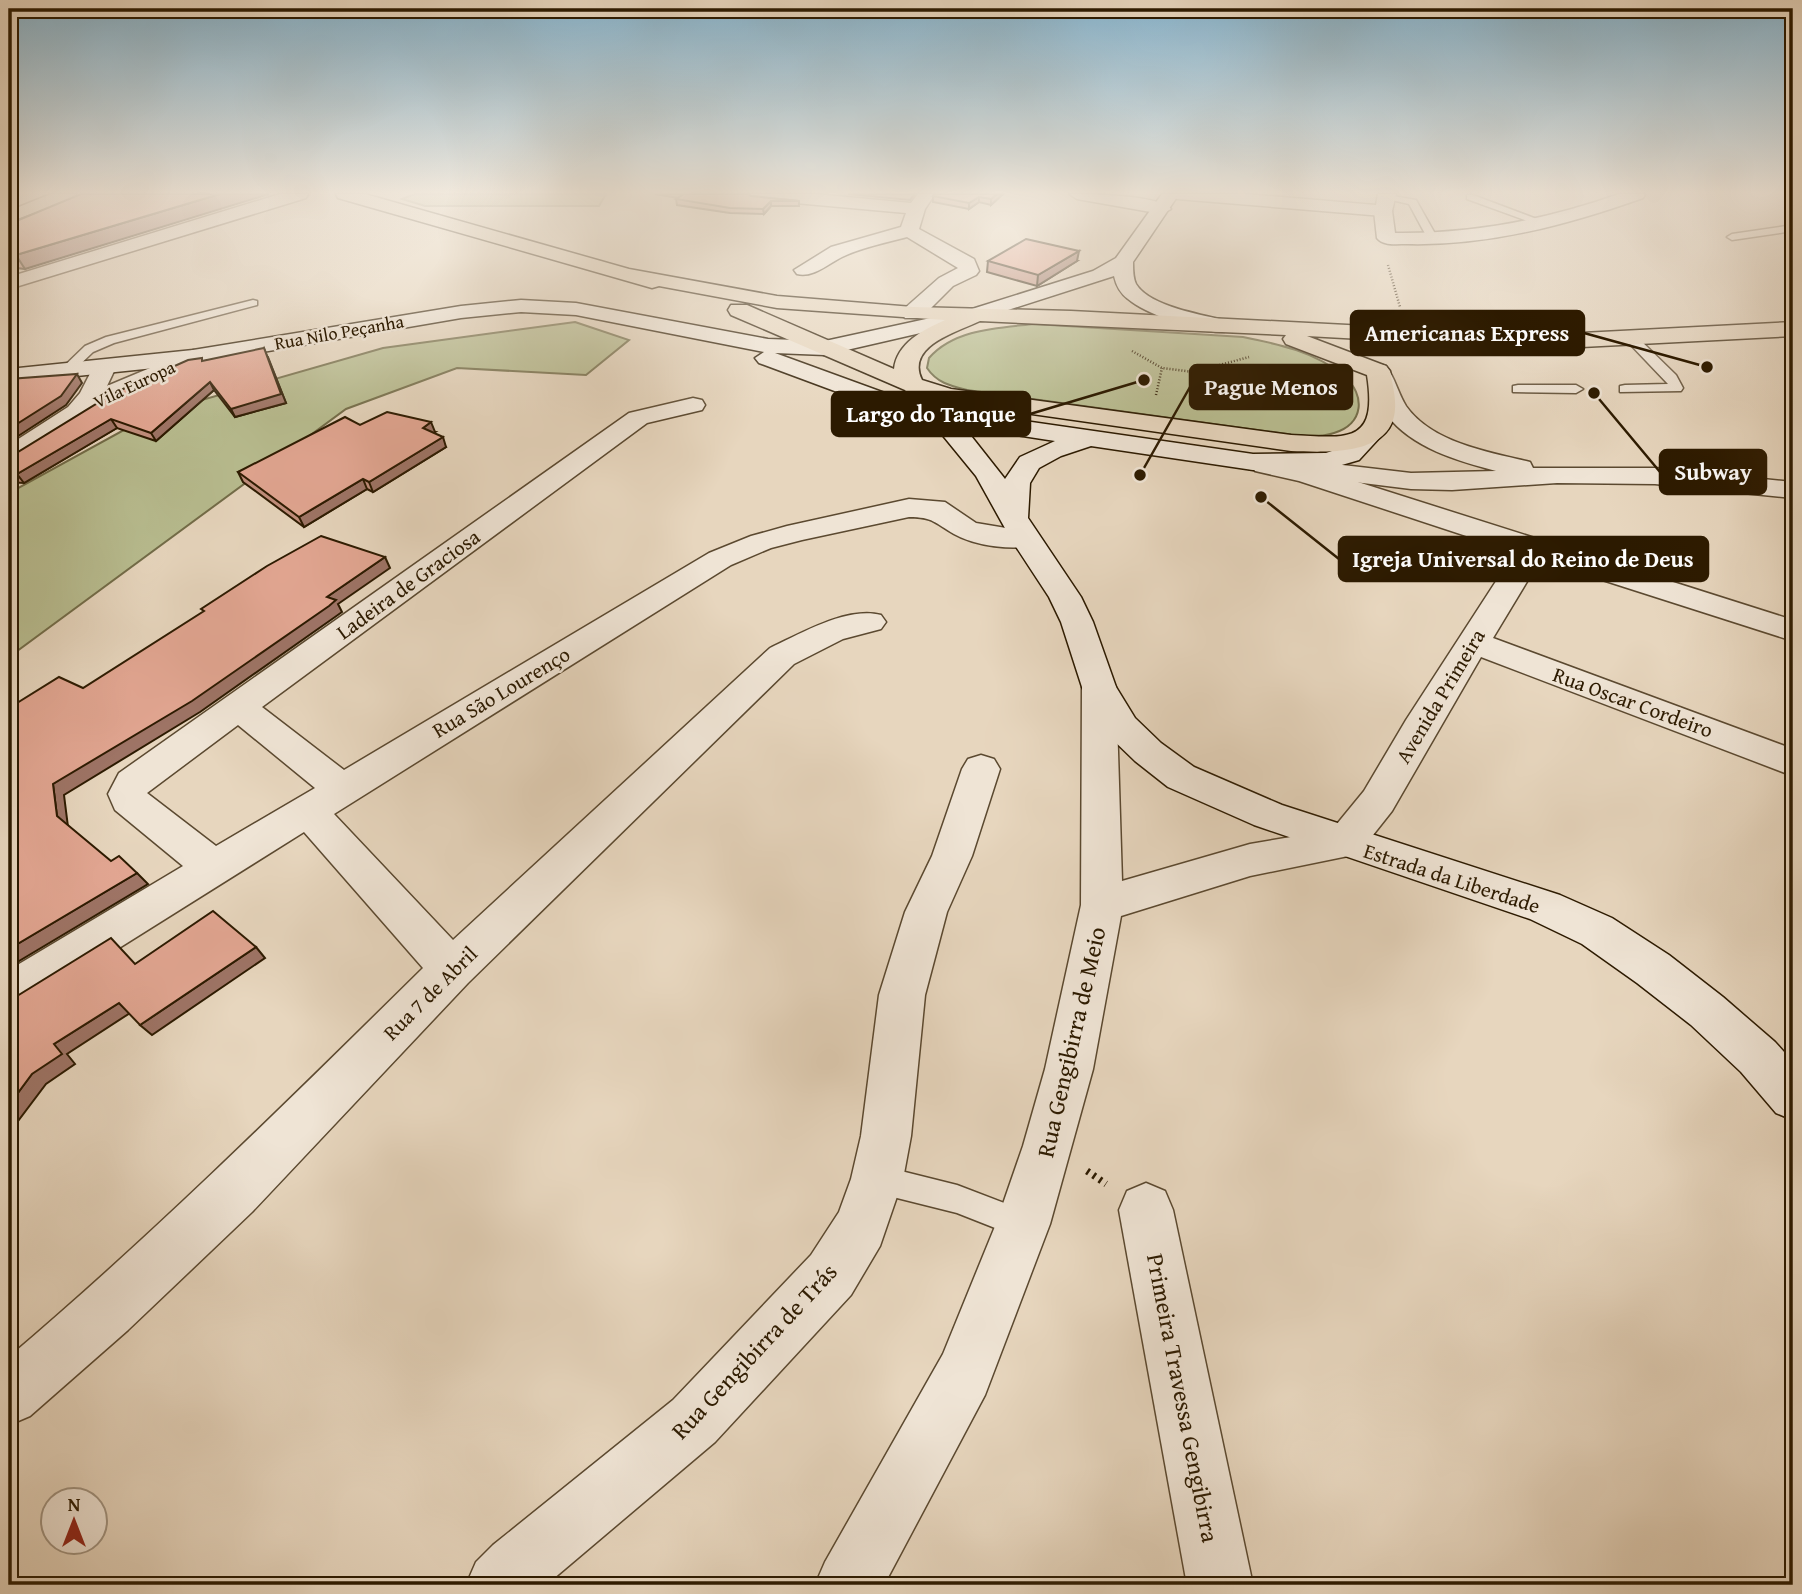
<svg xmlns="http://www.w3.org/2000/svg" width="1802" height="1594" font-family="'Gentium Book Plus',serif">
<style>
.green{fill:#b8bd90;stroke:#726c48;stroke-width:2}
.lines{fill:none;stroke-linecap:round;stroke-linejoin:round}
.service-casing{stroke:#5b4930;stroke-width:3}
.minor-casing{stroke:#5b4930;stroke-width:3}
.tertiary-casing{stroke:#5b4930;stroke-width:3}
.secondary-casing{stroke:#2c1a00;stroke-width:3}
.primary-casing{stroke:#2c1a00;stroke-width:3}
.path-far1{stroke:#2c1a00;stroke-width:2.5;stroke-dasharray:1 2;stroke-linecap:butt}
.path{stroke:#2c1a00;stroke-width:7;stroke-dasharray:2.5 5;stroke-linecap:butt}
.service{fill:#efe4d5;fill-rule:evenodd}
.minor{fill:#efe4d5;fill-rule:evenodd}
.tertiary{fill:#efe4d5;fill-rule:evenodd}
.secondary{fill:#efe4d5;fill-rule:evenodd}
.primary{fill:#e7d6be;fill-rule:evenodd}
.wall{fill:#c28f7e;stroke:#2c1a00;stroke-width:2}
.shaded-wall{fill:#9e7466;stroke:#2c1a00;stroke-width:2}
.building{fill:#e2a692;stroke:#2c1a00;stroke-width:2}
.labels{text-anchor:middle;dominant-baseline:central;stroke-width:5;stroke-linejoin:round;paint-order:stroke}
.far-street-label{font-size:18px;fill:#2c1a00;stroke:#efe4d5}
.street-label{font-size:21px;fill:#2c1a00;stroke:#efe4d5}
.near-street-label{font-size:24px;fill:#2c1a00;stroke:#efe4d5}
.leader{fill:none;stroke:#2c1a00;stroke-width:2.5}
.callout-dot{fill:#2c1a00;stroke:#efe4d5;stroke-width:2.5}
.callout{fill:#2c1a00;stroke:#2c1a00;stroke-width:2.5}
.callout-label{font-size:23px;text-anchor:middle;font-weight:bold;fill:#fff}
</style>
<rect width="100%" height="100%" fill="#e7d6be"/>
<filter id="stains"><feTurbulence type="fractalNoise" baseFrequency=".00286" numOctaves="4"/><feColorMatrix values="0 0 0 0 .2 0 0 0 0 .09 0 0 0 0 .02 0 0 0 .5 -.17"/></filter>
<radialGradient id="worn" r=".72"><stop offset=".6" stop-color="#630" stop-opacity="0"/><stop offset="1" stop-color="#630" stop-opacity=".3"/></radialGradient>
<!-- green -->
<g class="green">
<polygon points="415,194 606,194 599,206 425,206 402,199"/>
<polygon points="575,322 629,340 586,375 457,368 346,409 9,657 9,493 153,414 383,348"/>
<path d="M1034 324 1243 337C1278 344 1316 352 1344 376 1366 395 1364 424 1334 433 1317 439 1297 435 1280 433L967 390C951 386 937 383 927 368L929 358C954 329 998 328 1034 324Z"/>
</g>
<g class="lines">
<defs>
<g id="service">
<polygon points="1382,194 1416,200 1438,239 1437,241 1429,241 1409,204 1383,198"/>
<polygon points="1467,195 1473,195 1550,224 1541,226 1467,199"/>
<polygon points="1793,225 1793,231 1732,240 1727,237 1732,234"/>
<polygon points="253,300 257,301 257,305 114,343 93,352 70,374 65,375 59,371 85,346 106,337"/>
<polygon points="1632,335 1636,336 1676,375 1683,388 1681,391 1620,392 1620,386 1625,385 1668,384 1628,342 1628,336"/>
<polygon points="1518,385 1576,385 1583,389 1576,393 1513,392 1513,386"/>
<polygon points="877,1165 957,1185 1033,1214 1038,1224 1033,1234 1023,1239 957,1213 877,1193 867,1189 863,1179 867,1169"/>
</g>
<g id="minor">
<polygon points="280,194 308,194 306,198 9,289 9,277"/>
<path d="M744 194H815L911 203 918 194H935L925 209 919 229 974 259 979 271 976 275 953 286 921 318H905L902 313 905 308 939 278 958 268 907 237C886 243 862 247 842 257 828 264 813 278 797 274L794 270 831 247 901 227 906 213 752 199Z"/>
<path d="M1069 194C1089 194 1159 195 1171 209L1162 214 1077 199Z"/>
<path d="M1619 194H1645L1643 198C1567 225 1488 246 1407 244 1396 244 1383 246 1377 238L1374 211 1383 206 1392 211 1395 233C1472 234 1546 220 1619 194Z"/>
<polygon points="193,350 201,352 205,357 201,362 118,399 18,462 9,464 9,445 68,407 80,393 96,362 112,362 116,367 107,386"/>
<path d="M693 398 702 400 705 405 702 410 647 423 262 707 344 770 709 553 751 536 787 526 909 499 945 502 976 523 1036 533 1041 539 1036 545C1013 551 975 546 954 534 935 523 933 517 909 517L802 540 771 548 731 565 334 814 453 940 770 648C800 634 847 606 881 615L886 622 881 629 843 639 794 664 468 983 252 1212 128 1330 30 1416 9 1425V1357C154 1234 288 1101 423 968L304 832 25 1007 9 1013V970L183 866 115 810 108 794 119 773 629 413ZM238 725 315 788 216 846 147 793Z"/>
<polygon points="1264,457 1317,469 1793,620 1793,641 1540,560 1493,638 1793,749 1793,776 1481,657 1392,811 1358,854 1250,876 1121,916 1093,1069 1050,1224 985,1395 884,1585 815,1585 825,1562 943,1354 996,1224 1023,1146 1045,1069 1081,905 1082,687 1087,679 1099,675 1111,679 1116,687 1122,881 1250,844 1332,830 1364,791 1406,720 1515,552 1299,481 1255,471 1251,465 1255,459"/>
<polygon points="981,755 994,759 1000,769 972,856 947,912 925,995 911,1136 903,1179 880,1246 851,1295 715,1442 546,1585 466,1585 476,1562 493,1545 673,1400 811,1255 839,1212 851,1179 861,1136 879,995 905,912 932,856 962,769 968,759"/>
<polygon points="1146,1183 1165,1191 1173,1210 1253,1585 1187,1585 1119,1210 1127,1191"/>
</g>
<g id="tertiary">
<polygon points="1169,194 1246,194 1376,205 1378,194 1396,194 1392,211 1383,216 1177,199"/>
<path d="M1378 364 1386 366C1395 378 1398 393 1406 406 1432 443 1489 452 1530 462L1533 468H1655L1793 482V498L1655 484 1557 483 1452 490 1411 489 1249 469 1245 463 1249 457 1258 455 1411 473 1496 471C1458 461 1412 448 1387 415 1377 402 1373 386 1366 371L1370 366Z"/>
</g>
<path id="secondary" d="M1162 194H1179L1133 262C1133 269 1133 278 1136 284 1150 307 1204 315 1228 321L1231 326 1228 331C1206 336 1145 314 1128 299 1120 293 1116 285 1114 276L977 320 825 355 775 353 893 396 941 409 1253 454 1326 453 1341 448 1360 430 1369 427 1378 430 1382 435 1359 460 1328 469 1253 470 1091 446 1061 456 1039 468 1030 483 1028 518 1081 597 1093 622 1116 687 1135 718 1161 743 1194 767 1282 805 1560 895 1612 918 1669 955 1723 997 1775 1042 1793 1062V1120L1776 1113 1741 1072 1691 1025 1637 983 1582 944 1530 919 1254 825 1168 787 1135 761 1109 736 1082 687 1061 622 1049 597 1011 539 976 476 931 421 875 406 759 363 755 358 764 352 576 315 521 312 461 318 193 364 9 383V369L193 350 461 306 521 300 576 303 768 339 825 341 972 309 1093 271 1116 258ZM964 427 1055 441 1020 457 1005 479Z"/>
<g id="primary">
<polygon points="51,194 76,194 74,198 9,222 9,211"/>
<path d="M336 194H365L629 269 777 296 913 307 1071 311 1543 335 1793 322V336L1543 349 1307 336 1386 366 1390 371C1392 383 1396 396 1395 409 1392 457 1325 452 1291 451L940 401 937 406C921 410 914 402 905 390L731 315 728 310 731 305H747L894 369C897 343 923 330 945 320L777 308 659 286 652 288 338 198ZM980 321 1286 335 1283 339 1286 344 1367 375C1378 444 1348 438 1291 435L951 389 922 380C905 346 957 332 980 321Z"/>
</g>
</defs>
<!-- service casing -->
<use href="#service" class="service-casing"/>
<!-- minor casing -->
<use href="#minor" class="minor-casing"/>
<!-- tertiary casing -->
<use href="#tertiary" class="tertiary-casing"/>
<!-- secondary casing -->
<use href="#secondary" class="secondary-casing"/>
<!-- primary casing -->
<use href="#primary" class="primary-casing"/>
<!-- path-far1 -->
<g class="path-far1">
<polyline points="1388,265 1400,307"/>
<polyline points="1132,351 1162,368 1194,372 1249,357"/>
<polyline points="1194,372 1194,401"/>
<polyline points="1294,381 1304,374"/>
<polyline points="1156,395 1162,368"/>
</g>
<!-- path -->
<polyline class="path" points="1087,1171 1106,1184"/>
<!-- service -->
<use href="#service" class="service"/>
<!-- minor -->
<use href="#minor" class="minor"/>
<!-- tertiary -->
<use href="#tertiary" class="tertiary"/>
<!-- secondary -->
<use href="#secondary" class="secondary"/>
<!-- primary -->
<use href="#primary" class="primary"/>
</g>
<!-- wall -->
<g class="wall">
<polygon points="655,194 748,194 751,196 799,201 799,206 771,206 764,214 730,213 677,205 676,199 678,198"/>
<polygon points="848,194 915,194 910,200"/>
<polygon points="1003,194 991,205 979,202 969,209 933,202 933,196"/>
<polygon points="9,224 25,269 9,267"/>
<polygon points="988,261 1077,261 1037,286 987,272"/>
<polygon points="268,357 286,403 235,417 214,390 156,441 117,428 24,483 9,482 9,456 13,455 203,361"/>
<polygon points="360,425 435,432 433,433 446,447 373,492 367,489 304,527 243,482 238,472"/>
</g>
<!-- shaded-wall -->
<g class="shaded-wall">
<polygon points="220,194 269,194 25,269 16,255"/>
<polygon points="997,194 1003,194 991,205 991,199"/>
<polygon points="979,197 979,202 969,209 969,203"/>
<polygon points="771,201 771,206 764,214 763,209"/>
<polygon points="1079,251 1077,261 1037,286 1038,275"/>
<polygon points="264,348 286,403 235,417 231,409"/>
<polygon points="77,374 82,383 66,405 9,442 9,429"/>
<polygon points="210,382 214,390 156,441 151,433"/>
<polygon points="111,419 117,428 24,483 17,474"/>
<polygon points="431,422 435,432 427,438 423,428"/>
<polygon points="443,437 446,447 373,492 369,482"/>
<polygon points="363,479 367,489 304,527 299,517"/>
<polygon points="385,557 390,568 338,604 342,612 335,617 200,712 64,795 68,827 57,816 53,784"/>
<polygon points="137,873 148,884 9,967 9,949"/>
<polygon points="256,947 265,958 152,1035 140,1025"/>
<polygon points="119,1003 130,1013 67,1054 75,1064 46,1084 9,1133 9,1105 54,1044"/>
</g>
<!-- building -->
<g class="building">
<polygon points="81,194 220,194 16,255 9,254 9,224"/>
<polygon points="684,194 748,194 751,196 799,201 771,201 763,209 730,208 676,199"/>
<polygon points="934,194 997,194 991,199 979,197 969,203 933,196"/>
<polygon points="1026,239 1079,251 1038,275 988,261"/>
<polygon points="264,348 281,394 231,409 210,382 151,433 111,419 17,474 9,473 9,456 13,455 114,393 188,360 202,358 202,361"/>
<polygon points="77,374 61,396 9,429 9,379"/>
<polygon points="387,412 431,422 423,428 443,437 369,482 363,479 299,517 238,472 345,417 360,425"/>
<polygon points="321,536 385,557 327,597 336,600 329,606 192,701 53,784 57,816 111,861 119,856 137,873 9,949 9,708 59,677 83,688 204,611 201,609 267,566"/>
<polygon points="213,911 256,947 140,1025 119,1003 54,1044 62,1054 32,1074 9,1105 9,1001 111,938 135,964"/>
</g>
<!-- sky -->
<linearGradient id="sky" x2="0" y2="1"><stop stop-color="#87b6d1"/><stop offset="0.46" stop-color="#f4ede2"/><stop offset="1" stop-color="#f4ede2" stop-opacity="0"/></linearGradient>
<rect width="1802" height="418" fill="url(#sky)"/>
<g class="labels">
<!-- far-street labels -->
<g class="far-street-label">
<text transform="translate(339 332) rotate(-10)">Rua Nilo Peçanha</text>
<text transform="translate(134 384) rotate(-25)">Vila Europa</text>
</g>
<!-- street labels -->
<g class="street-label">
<text transform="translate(408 584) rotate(-36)">Ladeira de Graciosa</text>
<text transform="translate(501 692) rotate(-31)">Rua São Lourenço</text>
<text transform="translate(1440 696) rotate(-59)">Avenida Primeira</text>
<text transform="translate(1633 702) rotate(20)">Rua Oscar Cordeiro</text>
<text transform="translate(1452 878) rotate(18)">Estrada da Liberdade</text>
<text transform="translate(430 993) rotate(-45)">Rua 7 de Abril</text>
</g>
<!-- near-street labels -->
<g class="near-street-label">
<text transform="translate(1071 1042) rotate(-77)">Rua Gengibirra de Meio</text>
<text transform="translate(754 1351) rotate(-47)">Rua Gengibirra de Trás</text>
<text transform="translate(1183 1398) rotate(79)">Primeira Travessa Gengibirra</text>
</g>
</g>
<!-- callouts -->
<path class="leader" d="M1707 367L1584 333M1140 475L1190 387M1144 380L1030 414M1594 393L1660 472M1261 497L1339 559"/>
<g class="callout-dot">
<circle cx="1707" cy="367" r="7"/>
<circle cx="1140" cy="475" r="7"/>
<circle cx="1144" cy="380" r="7"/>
<circle cx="1594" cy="393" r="7"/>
<circle cx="1261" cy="497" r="7"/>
</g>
<g class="callout">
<rect x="1351" y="311" width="233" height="44" rx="7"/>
<rect x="1190" y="365" width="162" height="44" rx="7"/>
<rect x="832" y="392" width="198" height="44" rx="7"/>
<rect x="1660" y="450" width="106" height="44" rx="7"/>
<rect x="1339" y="537" width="369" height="44" rx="7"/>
</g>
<g class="callout-label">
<text x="1467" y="341">Americanas Express</text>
<text x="1271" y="395">Pague Menos</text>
<text x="931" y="422">Largo do Tanque</text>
<text x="1713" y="480">Subway</text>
<text x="1523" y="567">Igreja Universal do Reino de Deus</text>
</g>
<!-- margin -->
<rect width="1802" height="1594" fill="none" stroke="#e7d6be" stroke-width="35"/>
<rect x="10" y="10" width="1781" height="1573" fill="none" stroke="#2c1a00" stroke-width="3.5"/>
<rect x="18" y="18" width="1767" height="1559" fill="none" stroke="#2c1a00" stroke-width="2"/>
<!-- north arrow -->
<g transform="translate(74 1521)"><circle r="33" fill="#efe4d5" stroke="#a19380" stroke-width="2"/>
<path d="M0-5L12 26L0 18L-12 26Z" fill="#8f2418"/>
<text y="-10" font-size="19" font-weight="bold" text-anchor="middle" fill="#2c1a00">N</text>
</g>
<rect width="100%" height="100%" filter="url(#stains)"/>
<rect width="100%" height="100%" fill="url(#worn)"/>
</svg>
